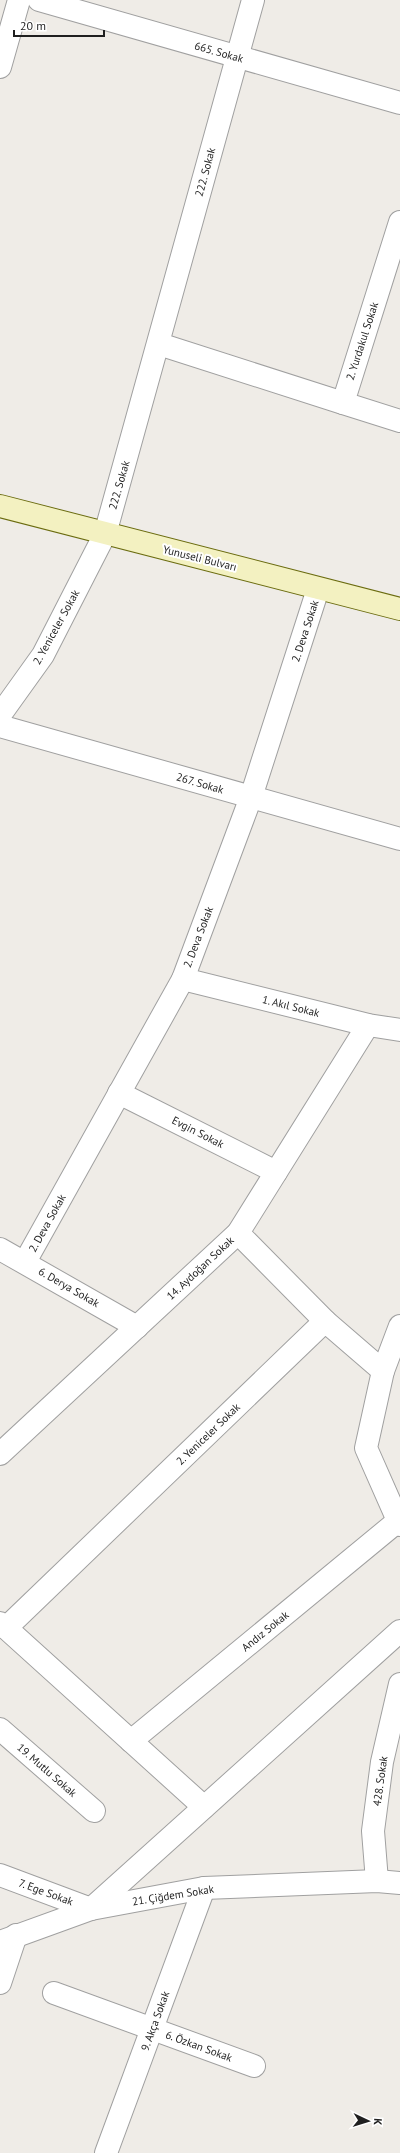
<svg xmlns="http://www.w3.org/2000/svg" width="400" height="2153" font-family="'PT Sans',sans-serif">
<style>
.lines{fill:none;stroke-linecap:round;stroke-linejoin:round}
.street-casing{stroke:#a0a0a0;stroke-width:24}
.secondary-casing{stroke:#6b6c10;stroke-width:24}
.street{stroke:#fff;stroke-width:22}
.secondary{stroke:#f3f1c1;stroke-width:22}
.labels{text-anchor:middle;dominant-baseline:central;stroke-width:4;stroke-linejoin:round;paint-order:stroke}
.street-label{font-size:11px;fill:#1f1f1f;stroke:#fff}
</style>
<rect width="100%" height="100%" fill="#efece7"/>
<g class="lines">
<defs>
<g id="street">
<polyline points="39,0 400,103"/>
<polyline points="0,67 19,0"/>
<polyline points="400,222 343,403 400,421"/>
<polyline points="159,344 343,403"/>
<polyline points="0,715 43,655 105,534 253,0"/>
<polyline points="0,726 400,839"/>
<polyline points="183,979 368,1025 400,1030"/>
<polyline points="119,1093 276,1172"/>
<polyline points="238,1233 325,1321"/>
<polyline points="0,1249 137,1327"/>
<polyline points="25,1262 183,979 251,797 318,589"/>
<polyline points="383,1371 366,1448 400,1525"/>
<polyline points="0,1454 238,1233 368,1025"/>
<polyline points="0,1623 6,1628 325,1321 383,1371 400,1326"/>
<polyline points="6,1628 204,1807"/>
<polyline points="0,1729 94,1811"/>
<polyline points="131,1741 398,1521"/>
<polyline points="0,1875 91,1909"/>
<polyline points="377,1881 373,1831 382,1762 400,1684"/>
<polyline points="91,1909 400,1631"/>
<polyline points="0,1942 91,1909 204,1888 377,1881 400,1883"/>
<polyline points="0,1983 16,1935"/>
<polyline points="54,1993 254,2066"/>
<polyline points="106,2153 204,1888"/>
</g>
<polyline id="secondary" points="0,506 400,609"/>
</defs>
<!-- street casing -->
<use href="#street" class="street-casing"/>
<!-- secondary casing -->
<use href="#secondary" class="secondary-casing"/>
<!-- street -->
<use href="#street" class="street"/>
<!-- secondary -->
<use href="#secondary" class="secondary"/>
</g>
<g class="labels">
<!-- street labels -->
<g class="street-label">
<text transform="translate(219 52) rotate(16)">665. Sokak</text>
<text transform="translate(205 172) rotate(-75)">222. Sokak</text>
<text transform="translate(362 341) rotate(-72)">2. Yurdakul Sokak</text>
<text transform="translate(119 485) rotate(-74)">222. Sokak</text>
<text transform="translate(200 558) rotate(14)">Yunuseli Bulvarı</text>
<text transform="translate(56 627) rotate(-61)">2. Yeniceler Sokak</text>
<text transform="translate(305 631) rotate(-72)">2. Deva Sokak</text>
<text transform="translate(200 783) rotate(16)">267. Sokak</text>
<text transform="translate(198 937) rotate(-69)">2. Deva Sokak</text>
<text transform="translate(291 1006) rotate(14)">1. Akıl Sokak</text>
<text transform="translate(198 1132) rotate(27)">Evgin Sokak</text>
<text transform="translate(47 1223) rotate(-61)">2. Deva Sokak</text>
<text transform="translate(200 1268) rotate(-43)">14. Aydoğan Sokak</text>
<text transform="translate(69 1287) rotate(30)">6. Derya Sokak</text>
<text transform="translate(208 1434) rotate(-44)">2. Yeniceler Sokak</text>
<text transform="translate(265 1631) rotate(-39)">Andız Sokak</text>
<text transform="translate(47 1770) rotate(41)">19. Mutlu Sokak</text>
<text transform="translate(380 1781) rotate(-82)">428. Sokak</text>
<text transform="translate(46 1892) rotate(20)">7. Ege Sokak</text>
<text transform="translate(173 1895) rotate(-9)">21. Çiğdem Sokak</text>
<text transform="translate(155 2021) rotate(-70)">9. Akça Sokak</text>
<text transform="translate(199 2046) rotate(20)">6. Özkan Sokak</text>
</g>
</g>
<!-- north arrow -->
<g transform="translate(368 2121) rotate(94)" stroke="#ffffff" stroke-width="3" paint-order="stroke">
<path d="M0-3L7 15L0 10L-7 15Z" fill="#1f1f1f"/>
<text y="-6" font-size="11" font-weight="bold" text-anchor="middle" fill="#1f1f1f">K</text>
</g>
<!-- scale -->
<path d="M14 30v6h90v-6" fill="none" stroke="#1f1f1f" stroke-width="2"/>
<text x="20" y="30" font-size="12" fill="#1f1f1f" stroke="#ffffff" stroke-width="3" paint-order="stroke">20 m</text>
</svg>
